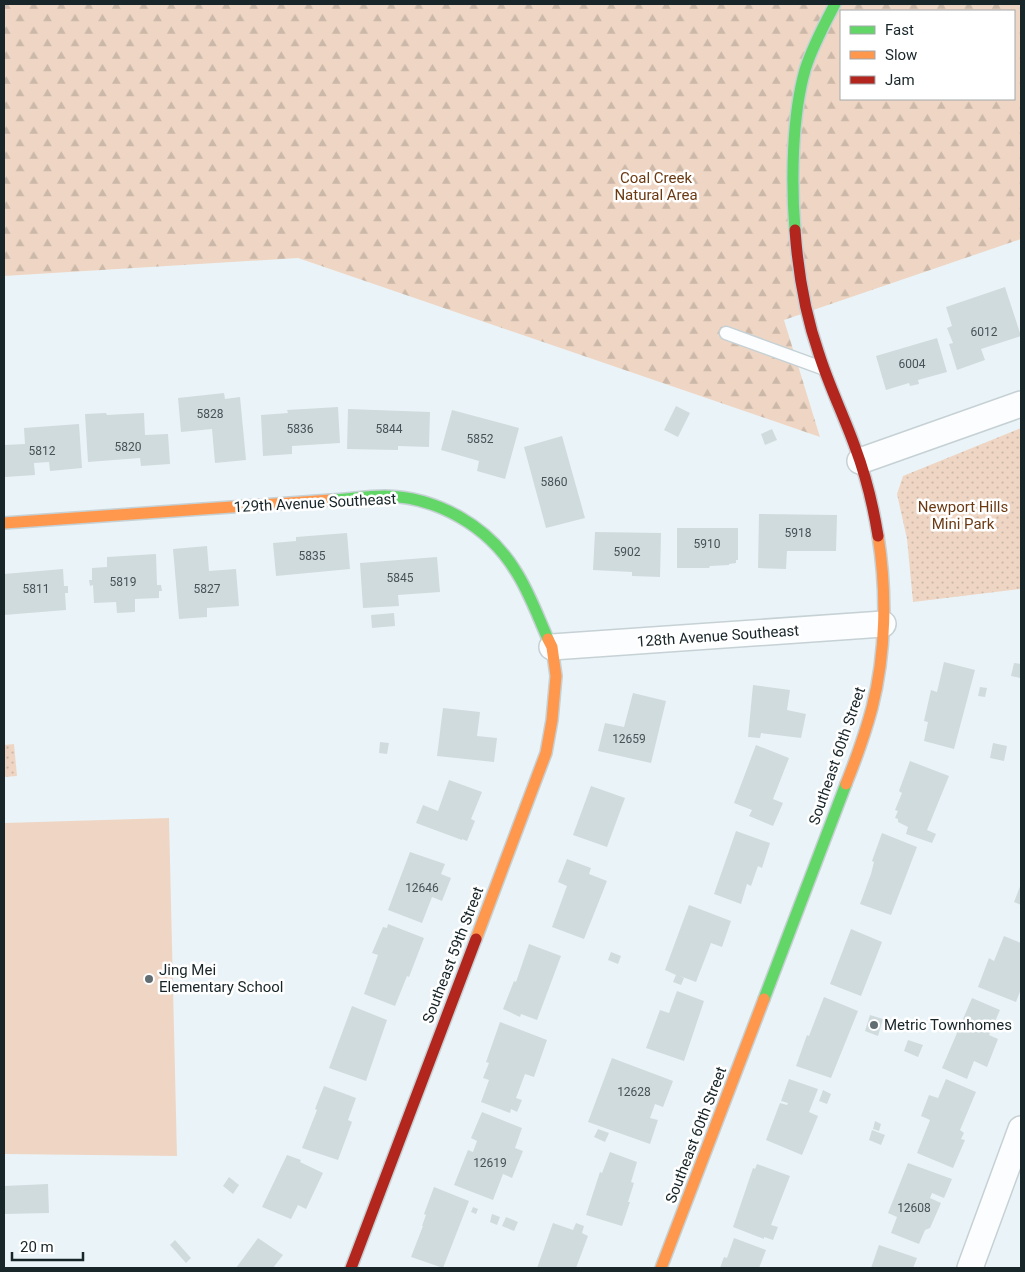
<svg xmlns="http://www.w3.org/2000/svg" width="1025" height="1272" font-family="Roboto,sans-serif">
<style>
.grass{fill:url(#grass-dots)}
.forest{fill:url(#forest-firs);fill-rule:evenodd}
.garden{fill:#efd6c4}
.building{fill:#d0dbde}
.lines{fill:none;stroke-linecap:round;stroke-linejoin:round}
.lane-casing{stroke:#c6d1d5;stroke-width:15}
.street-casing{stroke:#c6d1d5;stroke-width:28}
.fast-casing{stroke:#c6d1d5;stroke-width:14}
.slow-casing{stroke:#c6d1d5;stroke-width:14}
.jam-casing{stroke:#c6d1d5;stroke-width:14}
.lane{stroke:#fcfdfe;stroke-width:12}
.street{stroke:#fcfdfe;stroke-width:25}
.fast{stroke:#63d668;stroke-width:11}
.slow{stroke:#ff974d;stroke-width:11}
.jam{stroke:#b3261e;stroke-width:11}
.poi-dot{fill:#626d71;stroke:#fff;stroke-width:2}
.labels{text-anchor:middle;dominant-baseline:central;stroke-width:5;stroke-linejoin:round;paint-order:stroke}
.number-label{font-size:12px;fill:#465256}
.park-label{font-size:15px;fill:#6b3a12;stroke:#fff}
.street-label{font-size:15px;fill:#182529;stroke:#fff}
.poi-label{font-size:15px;fill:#182529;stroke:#fff;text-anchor:start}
</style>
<defs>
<pattern id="grass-dots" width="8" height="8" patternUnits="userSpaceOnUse" patternTransform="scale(1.25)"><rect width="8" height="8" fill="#efd6c4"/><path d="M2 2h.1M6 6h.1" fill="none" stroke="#ccb8a8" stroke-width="1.8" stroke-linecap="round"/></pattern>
<pattern id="forest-firs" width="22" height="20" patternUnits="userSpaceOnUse" patternTransform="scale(1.25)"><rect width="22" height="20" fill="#efd6c4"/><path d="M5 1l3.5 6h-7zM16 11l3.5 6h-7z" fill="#ccb8a8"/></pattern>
</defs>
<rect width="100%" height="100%" fill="#eaf4f8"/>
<!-- grass -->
<g class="grass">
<polygon points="1021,428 1021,589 913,602 907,539 897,494 903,476"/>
<polygon points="14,744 17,776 4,777 4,745"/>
</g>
<!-- forest -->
<path class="forest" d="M4 4H1021V239L784 320 820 437 298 258 4 276ZM841 11H1014V99H841Z"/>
<!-- garden -->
<polygon class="garden" points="169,818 177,1156 4,1154 4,823"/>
<!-- building -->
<g class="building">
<polygon points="1005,287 1021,336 981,349 985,360 957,370 949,344 953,343 947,328 952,326 946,307"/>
<polygon points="937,338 947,372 918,380 919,384 910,386 909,383 886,390 876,356"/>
<polygon points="224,393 225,399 240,397 246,460 215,463 212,429 181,432 178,398"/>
<polygon points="676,406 690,413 678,437 664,430"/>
<polygon points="338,407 340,443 292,446 292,454 263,456 261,415 288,413 287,410"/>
<polygon points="348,409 430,412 429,447 398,446 398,450 347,449"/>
<polygon points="452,410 519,428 505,479 477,471 479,461 441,450"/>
<polygon points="106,413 107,415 144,413 145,435 168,434 170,464 141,466 140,458 88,462 85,414"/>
<polygon points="79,424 82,468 50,471 49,462 34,463 35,475 5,477 4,445 25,444 24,428"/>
<polygon points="772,429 777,440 765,445 761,434"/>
<polygon points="562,436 585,518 546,528 524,447"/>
<polygon points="759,514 837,515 836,551 787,551 786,569 758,568"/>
<polygon points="677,528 738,528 738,560 736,560 736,563 729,564 729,565 710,566 709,568 677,568"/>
<polygon points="595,532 661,533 660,577 632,576 632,572 593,570"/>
<polygon points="347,533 350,569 276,576 273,543 296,541 296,537"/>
<polygon points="207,546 209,571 236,569 239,606 207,608 207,617 179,619 173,549"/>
<polygon points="156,554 157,585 161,585 162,591 159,591 159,598 135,599 135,612 117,613 116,602 94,603 93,585 90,586 89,580 92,580 92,568 107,567 107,557"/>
<polygon points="437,557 440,592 398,595 399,606 363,608 360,563"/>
<polygon points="63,569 64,586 68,586 68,593 65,593 66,610 4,615 4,574"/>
<polygon points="394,613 395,626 372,628 371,615"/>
<polygon points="944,662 975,670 954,749 924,741 928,722 924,721 931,690 937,692"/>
<polygon points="1014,663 1021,664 1020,678 1011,676"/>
<polygon points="753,685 790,690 787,710 806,714 801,738 761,733 760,738 748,737"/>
<polygon points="980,687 987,688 985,697 978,696"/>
<polygon points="633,693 666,701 651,763 598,751 605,723 624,727"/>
<polygon points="443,708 480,712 477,736 497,738 494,762 437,756"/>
<polygon points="380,742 389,743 387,754 379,753"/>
<polygon points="993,743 1007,746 1004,761 990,758"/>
<polygon points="756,745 789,758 773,799 783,803 773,826 749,816 752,810 734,803"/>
<polygon points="910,761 949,776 927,830 936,834 932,843 906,834 908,827 898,822 898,819 895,818 898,811 895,810 902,793 899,791"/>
<polygon points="449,780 482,792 471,819 475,821 467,841 462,839 462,840 416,823 423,805 438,811"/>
<polygon points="591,786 625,798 607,847 573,835"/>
<polygon points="736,831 770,843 762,868 758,866 751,886 747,884 741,904 714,894"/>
<polygon points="882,833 917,847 891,915 860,904 871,874 874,862 872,861"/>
<polygon points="410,852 445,864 441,874 451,878 442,901 432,897 422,923 388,910"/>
<polygon points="567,859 591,868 589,874 607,881 584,939 552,927 567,886 558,882"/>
<polygon points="1021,884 1021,905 1014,902"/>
<polygon points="689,905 731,921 722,947 711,943 696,982 680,976 684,978 681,985 673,982 676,975 665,970"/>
<polygon points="388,924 424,938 409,977 407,976 395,1006 364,994 378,955 372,953 383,927 387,928"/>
<polygon points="851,929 882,942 861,996 830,984"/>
<polygon points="1004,936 1021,943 1021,989 1016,1002 978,987 989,958 994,961"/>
<polygon points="529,944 561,956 537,1020 521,1014 520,1017 503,1009 514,981 516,982"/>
<polygon points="611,952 621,956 618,964 608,960"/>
<polygon points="677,991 704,1001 684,1061 646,1048 660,1010 669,1013"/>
<polygon points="824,997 858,1011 831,1078 796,1066 807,1035 809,1036"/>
<polygon points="972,998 1000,1010 989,1035 998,1039 987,1067 974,1061 967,1079 942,1068"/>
<polygon points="352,1006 387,1020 366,1081 329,1068"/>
<polygon points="870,1015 883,1019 878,1036 865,1031"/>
<polygon points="500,1022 547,1040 534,1077 525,1074 516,1098 522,1100 517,1112 511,1109 510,1113 481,1102 489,1080 483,1078 489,1063 486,1062"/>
<polygon points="908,1040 923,1045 918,1057 904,1051"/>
<polygon points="612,1058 673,1081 663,1107 655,1104 650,1118 658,1120 650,1144 588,1122"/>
<polygon points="789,1079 818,1089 809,1112 818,1116 802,1155 766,1140 780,1103 787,1105 788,1103 781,1101"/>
<polygon points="946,1079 976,1092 960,1130 964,1133 961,1139 965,1140 953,1168 917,1153 930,1120 921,1116 929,1095 938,1098"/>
<polygon points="324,1086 356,1098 348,1120 352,1122 338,1160 302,1148 317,1110 315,1109"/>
<polygon points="823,1090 831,1094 827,1104 819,1101"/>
<polygon points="482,1112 522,1128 515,1148 523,1151 512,1178 503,1174 493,1200 454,1185 468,1150 473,1152 477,1141 471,1138"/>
<polygon points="875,1121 881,1124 879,1131 873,1129"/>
<polygon points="598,1129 609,1133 605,1142 594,1137"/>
<polygon points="872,1130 885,1135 881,1145 869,1140"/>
<polygon points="610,1152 637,1162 631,1182 634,1183 628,1202 630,1202 622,1226 586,1215 600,1172 602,1173"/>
<polygon points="287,1155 301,1160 300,1162 323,1173 306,1209 298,1205 291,1219 262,1207"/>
<polygon points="908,1163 952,1179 944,1198 932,1193 930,1198 941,1203 930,1228 925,1230 919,1244 891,1233 897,1217 888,1213"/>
<polygon points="757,1164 790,1176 771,1225 778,1227 773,1240 764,1237 764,1239 733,1227 753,1168 755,1169"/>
<polygon points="229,1177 239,1185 233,1194 223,1186"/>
<polygon points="48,1184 49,1213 4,1214 4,1186"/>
<polygon points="434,1187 469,1201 443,1268 411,1257 423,1226 422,1226 426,1215 424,1214"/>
<polygon points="473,1207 478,1209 476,1214 471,1212"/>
<polygon points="492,1214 500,1217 497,1225 490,1222"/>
<polygon points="506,1217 518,1222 514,1231 502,1226"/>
<polygon points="553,1223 573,1230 576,1223 584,1226 582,1233 588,1236 576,1268 537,1268"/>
<polygon points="258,1238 283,1255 273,1268 236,1268"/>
<polygon points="734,1238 766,1250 759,1268 720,1268 724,1257 727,1258"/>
<polygon points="175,1240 191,1258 186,1263 170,1245"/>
<polygon points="879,1245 917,1258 913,1268 871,1268"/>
</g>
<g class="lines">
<defs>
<polyline id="lane" points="726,333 822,368"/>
<g id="street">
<polyline points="860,461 1021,404"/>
<polyline points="552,647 883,624"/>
<polyline points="970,1268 1021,1129"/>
</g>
<g id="fast">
<path d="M795 230C791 182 792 116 805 70 812 47 824 25 835 4"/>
<path d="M331 500C349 499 367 496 385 496 437 497 488 526 515 570 529 591 538 617 548 639"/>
<polyline points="764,999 846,784"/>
</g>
<g id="slow">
<polyline points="4,523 331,500"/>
<path d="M846 784C856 759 865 734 872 708 886 653 887 592 878 536"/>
<polyline points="476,939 546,753 552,720 556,676 552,647 548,639"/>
<polyline points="661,1268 764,999"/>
</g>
<g id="jam">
<path d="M795 230C798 272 805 314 819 354 829 386 844 416 855 447 866 476 873 505 878 536"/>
<polyline points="351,1268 476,939"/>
</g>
</defs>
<!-- lane casing -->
<use href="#lane" class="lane-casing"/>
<!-- street casing -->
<use href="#street" class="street-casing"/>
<!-- fast casing -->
<use href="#fast" class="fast-casing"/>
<!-- slow casing -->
<use href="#slow" class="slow-casing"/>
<!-- jam casing -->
<use href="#jam" class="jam-casing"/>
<!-- lane -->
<use href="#lane" class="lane"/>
<!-- street -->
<use href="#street" class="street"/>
<!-- fast -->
<use href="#fast" class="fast"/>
<!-- slow -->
<use href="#slow" class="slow"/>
<!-- jam -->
<use href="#jam" class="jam"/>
</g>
<!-- markers -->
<g class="poi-dot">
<circle cx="149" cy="979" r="5"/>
<circle cx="874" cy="1025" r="5"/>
</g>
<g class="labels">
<!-- number labels -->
<g class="number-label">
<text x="984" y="332">6012</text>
<text x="912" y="364">6004</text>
<text x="210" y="414">5828</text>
<text x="300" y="429">5836</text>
<text x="389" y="429">5844</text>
<text x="480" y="439">5852</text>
<text x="128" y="447">5820</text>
<text x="42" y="451">5812</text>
<text x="554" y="482">5860</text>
<text x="798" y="533">5918</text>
<text x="707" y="544">5910</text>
<text x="627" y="552">5902</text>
<text x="312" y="556">5835</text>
<text x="400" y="578">5845</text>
<text x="123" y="582">5819</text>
<text x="36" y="589">5811</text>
<text x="207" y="589">5827</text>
<text x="629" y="739">12659</text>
<text x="422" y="888">12646</text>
<text x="634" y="1092">12628</text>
<text x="490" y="1163">12619</text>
<text x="914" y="1208">12608</text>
</g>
<!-- park labels -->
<g class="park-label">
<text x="656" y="178">Coal Creek<tspan x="656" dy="17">Natural Area</tspan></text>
<text x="963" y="507">Newport Hills<tspan x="963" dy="17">Mini Park</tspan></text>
</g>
<!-- street labels -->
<g class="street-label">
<text transform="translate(315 503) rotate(-3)">129th Avenue Southeast</text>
<text transform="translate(718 636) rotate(-4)">128th Avenue Southeast</text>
<text transform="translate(837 756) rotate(-71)">Southeast 60th Street</text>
<text transform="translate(453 955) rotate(-69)">Southeast 59th Street</text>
<text transform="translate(696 1135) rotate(-69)">Southeast 60th Street</text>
</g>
<!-- poi labels -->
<g class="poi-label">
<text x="159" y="970">Jing Mei<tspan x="159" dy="17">Elementary School</tspan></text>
<text x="884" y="1025">Metric Townhomes</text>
</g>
</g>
<!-- border -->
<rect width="1025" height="1272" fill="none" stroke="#182529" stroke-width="10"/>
<!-- legend -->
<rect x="840" y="10" width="175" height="90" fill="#ffffff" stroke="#a3a8a9"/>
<rect x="850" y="26" width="25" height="8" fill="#63d668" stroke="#a3a8a9"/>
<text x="885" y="35" font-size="15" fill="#182529">Fast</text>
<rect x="850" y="51" width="25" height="8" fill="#ff974d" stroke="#a3a8a9"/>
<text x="885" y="60" font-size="15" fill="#182529">Slow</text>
<rect x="850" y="76" width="25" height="8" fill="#b3261e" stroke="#a3a8a9"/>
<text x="885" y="85" font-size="15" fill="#182529">Jam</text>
<!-- scale -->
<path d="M12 1252v8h71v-8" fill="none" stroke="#182529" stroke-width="2.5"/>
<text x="20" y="1252" font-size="15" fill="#182529" stroke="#ffffff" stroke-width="4" paint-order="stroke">20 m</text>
</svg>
